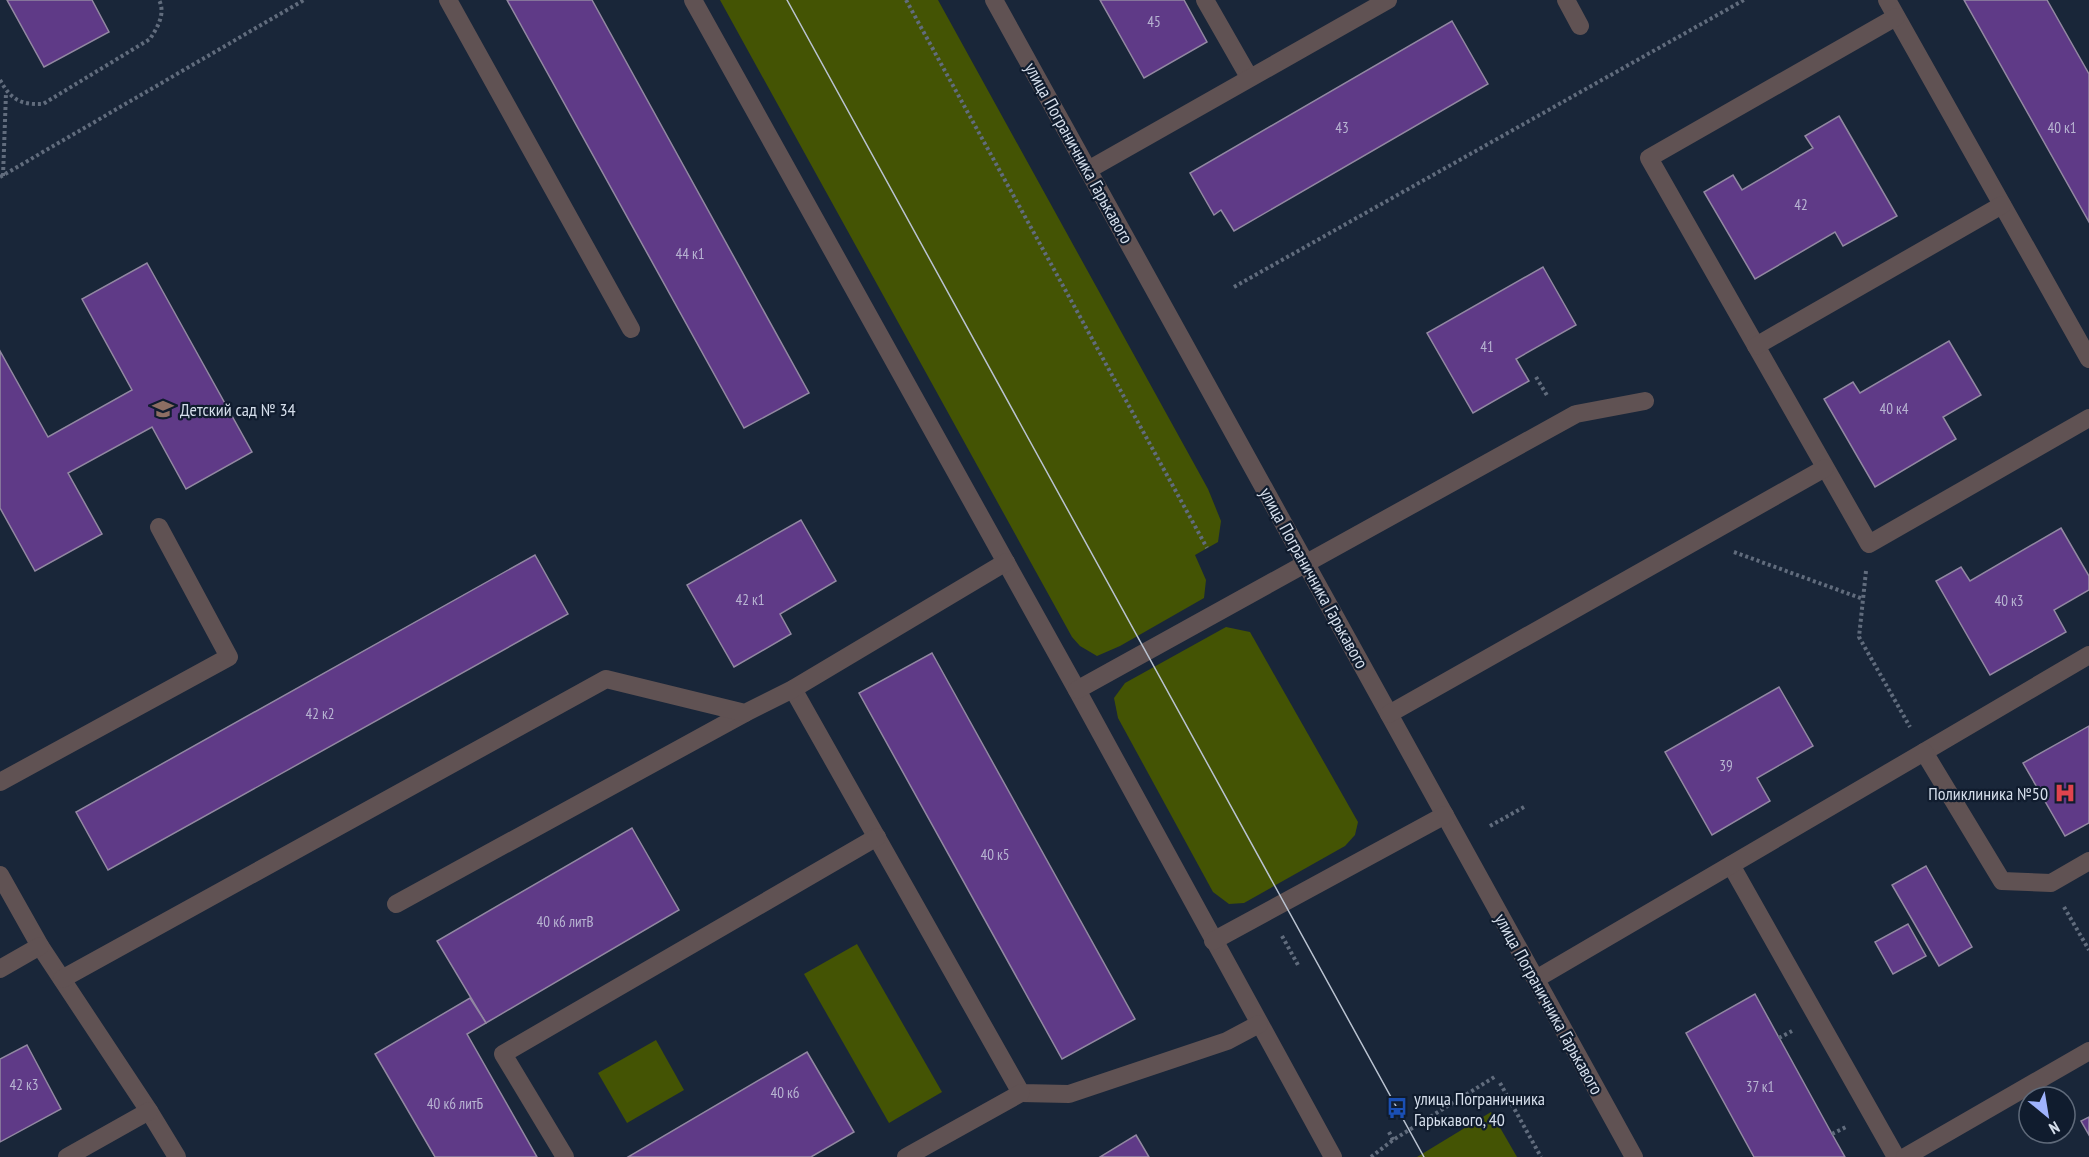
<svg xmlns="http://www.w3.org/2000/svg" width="2089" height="1157" font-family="'PT Sans Narrow',sans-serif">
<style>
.green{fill:#445404}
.building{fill:#5f3a87;stroke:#9288a2;stroke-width:1.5}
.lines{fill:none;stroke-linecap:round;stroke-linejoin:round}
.path{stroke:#616c7d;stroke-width:4;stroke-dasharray:3 3;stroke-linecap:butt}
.minor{stroke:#605253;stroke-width:18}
.tram{stroke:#bac3d1;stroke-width:1.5}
.labels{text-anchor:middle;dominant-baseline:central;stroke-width:4.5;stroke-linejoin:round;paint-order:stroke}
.number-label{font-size:15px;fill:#b8b5d2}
.street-label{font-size:18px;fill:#d5deeb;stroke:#101c2e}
.poi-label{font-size:18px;fill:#d5deeb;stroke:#101c2e;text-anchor:start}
</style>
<rect width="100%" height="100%" fill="#192639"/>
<!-- green -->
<g class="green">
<polygon points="720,0 938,0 1208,489 1221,521 1218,542 1195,555 1206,580 1204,598 1120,646 1097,656 1080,646 1072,637"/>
<polygon points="1226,627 1250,632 1358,822 1355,835 1345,846 1244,903 1229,904 1213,892 1118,718 1114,698 1125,683"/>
<polygon points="857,944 942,1092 889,1123 804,974"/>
<polygon points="656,1040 684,1090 627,1123 598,1073"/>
<polygon points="1491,1112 1517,1157 1417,1157"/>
</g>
<!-- building -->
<g class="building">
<polygon points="7,0 92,0 109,32 44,67"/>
<polygon points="507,0 592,0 809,393 744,428"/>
<polygon points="1100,0 1184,0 1207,42 1144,78"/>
<polygon points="1964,0 2047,0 2089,74 2089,222"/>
<polygon points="1452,21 1488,84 1234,231 1221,210 1214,215 1190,173"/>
<polygon points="1839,116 1897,216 1843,246 1835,232 1755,279 1704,192 1733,175 1742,190 1813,148 1805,136"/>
<polygon points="147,263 252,452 186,489 152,427 68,473 102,534 35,571 0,508 0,351 48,437 132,390 82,299"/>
<polygon points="1543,267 1576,325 1516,359 1529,381 1473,413 1427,333"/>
<polygon points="1949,341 1981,395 1943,417 1956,439 1875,487 1824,399 1853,382 1860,393"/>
<polygon points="801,520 836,581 780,614 791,634 734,667 687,585"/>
<polygon points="2061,528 2089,576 2089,590 2054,610 2066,632 1990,675 1936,581 1961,567 1970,581"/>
<polygon points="535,555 568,614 108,870 76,812"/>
<polygon points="932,653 1135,1019 1062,1059 859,693"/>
<polygon points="1779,687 1813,746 1757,778 1770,801 1712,835 1665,752"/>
<polygon points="2089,726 2089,823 2065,836 2023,763"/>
<polygon points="632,828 679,910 486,1023 437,941"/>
<polygon points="1926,866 1972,947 1939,966 1892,885"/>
<polygon points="1908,924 1926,956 1893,974 1875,942"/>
<polygon points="1755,994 1832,1134 1845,1157 1754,1157 1686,1033"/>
<polygon points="470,998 486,1023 467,1034 537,1157 435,1157 375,1054"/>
<polygon points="27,1045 61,1109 0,1142 0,1059"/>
<polygon points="807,1052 854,1132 811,1157 628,1157"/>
<polygon points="2089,1117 2089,1135 2081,1121"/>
<polygon points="1136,1135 1149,1157 1100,1157"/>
</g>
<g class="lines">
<!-- path -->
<g class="path">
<polyline points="906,0 1207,548"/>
<path d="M0 80C11 100 21 105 43 104L150 39C157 28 166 14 159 0"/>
<polyline points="3,176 6,93"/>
<polyline points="0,177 304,0"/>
<polyline points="1234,287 1744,0"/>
<polyline points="1536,377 1548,397"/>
<polyline points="1734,552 1863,599"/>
<polyline points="1866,571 1859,637 1910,727"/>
<polyline points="1490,826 1524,807"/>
<polyline points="2064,907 2089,950"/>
<polyline points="1282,936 1298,965"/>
<polyline points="1779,1038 1792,1031"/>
<polyline points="1500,1083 1541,1157"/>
<polyline points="1389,1132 1393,1140"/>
<polyline points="1832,1134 1848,1126"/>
<polyline points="1371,1157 1393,1140 1496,1076"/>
</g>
<!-- minor -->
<g class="minor">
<polyline points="448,0 631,329"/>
<polyline points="693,0 1077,690 1333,1157"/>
<polyline points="994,0 1634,1157"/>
<polyline points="1205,0 1249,77"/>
<polyline points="1566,0 1580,26"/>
<polyline points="1887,0 2089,359"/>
<polyline points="1896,17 1649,158 1869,544 2089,418"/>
<polyline points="1088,170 1388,0"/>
<polyline points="1756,346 2002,205"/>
<polyline points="793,689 1021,1093 1069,1094 1227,1041 1259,1024"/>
<polyline points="1077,690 1576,414 1645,401"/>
<polyline points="1389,714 1825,468"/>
<polyline points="1924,752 2089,655"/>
<polyline points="0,782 229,657 159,527"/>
<polyline points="1731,865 1896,1157"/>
<polyline points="0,875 40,946 149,1111 177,1157"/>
<polyline points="396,904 745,713"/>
<polyline points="1213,941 1445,815"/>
<polyline points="0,969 40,946"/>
<polyline points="62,979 606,679 745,713 793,689 1006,562"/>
<polyline points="1536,979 1924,752 2002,881 2051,883 2089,861"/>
<polyline points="67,1157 149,1111"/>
<polyline points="565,1157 503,1054 877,837"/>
<polyline points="906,1157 1021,1093"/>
<polyline points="1905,1157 2089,1051"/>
</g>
<!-- tram -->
<polyline class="tram" points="787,0 1424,1157"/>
</g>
<!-- icons -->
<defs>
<symbol id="school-bare" viewBox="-9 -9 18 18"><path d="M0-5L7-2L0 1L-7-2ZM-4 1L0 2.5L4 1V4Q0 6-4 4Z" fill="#8d6e63" stroke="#101c2e" stroke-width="2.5" paint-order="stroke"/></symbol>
<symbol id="hospital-bare" viewBox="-9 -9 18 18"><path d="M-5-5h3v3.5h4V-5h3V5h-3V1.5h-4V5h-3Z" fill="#e0444e" stroke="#101c2e" stroke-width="2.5" paint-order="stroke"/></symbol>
<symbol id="bus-bare" viewBox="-9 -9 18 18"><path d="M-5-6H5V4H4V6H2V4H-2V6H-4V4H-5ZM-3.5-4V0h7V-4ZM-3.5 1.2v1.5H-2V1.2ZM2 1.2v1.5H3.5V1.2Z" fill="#1a4fb4" stroke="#101c2e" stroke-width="2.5" paint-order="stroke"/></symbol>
</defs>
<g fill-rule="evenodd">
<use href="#school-bare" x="148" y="394" width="30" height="30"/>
<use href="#hospital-bare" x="2050" y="778" width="30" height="30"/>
<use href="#bus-bare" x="1382" y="1093" width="30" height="30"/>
</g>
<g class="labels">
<!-- number labels -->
<g class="number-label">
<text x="1154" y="21">45</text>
<text x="1342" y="127">43</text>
<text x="2062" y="127">40 к1</text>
<text x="1801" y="204">42</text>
<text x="690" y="253">44 к1</text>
<text x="1487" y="346">41</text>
<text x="1894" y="408">40 к4</text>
<text x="750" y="599">42 к1</text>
<text x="2009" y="600">40 к3</text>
<text x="320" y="713">42 к2</text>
<text x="1726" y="765">39</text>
<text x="995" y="854">40 к5</text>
<text x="565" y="921">40 к6 литВ</text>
<text x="24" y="1084">42 к3</text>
<text x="1760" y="1086">37 к1</text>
<text x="785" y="1092">40 к6</text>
<text x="455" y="1103">40 к6 литБ</text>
</g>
<!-- street labels -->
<g class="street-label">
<text transform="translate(1079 153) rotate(61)">улица Пограничника Гарькавого</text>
<text transform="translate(1314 578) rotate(61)">улица Пограничника Гарькавого</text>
<text transform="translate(1549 1004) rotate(61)">улица Пограничника Гарькавого</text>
</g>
<!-- poi labels -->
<g class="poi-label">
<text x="180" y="409">Детский сад № 34</text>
<text x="2048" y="793" text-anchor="end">Поликлиника №50</text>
<text x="1414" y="1098">улица Пограничника<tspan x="1414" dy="21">Гарькавого, 40</tspan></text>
</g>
</g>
<!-- north arrow -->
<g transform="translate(2047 1115) rotate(150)"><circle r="28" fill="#101c2e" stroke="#5f6a7a" stroke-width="1.5"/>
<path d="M0-4.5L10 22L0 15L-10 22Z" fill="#9fb3fd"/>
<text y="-9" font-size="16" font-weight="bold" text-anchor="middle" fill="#d5deeb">N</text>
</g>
</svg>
